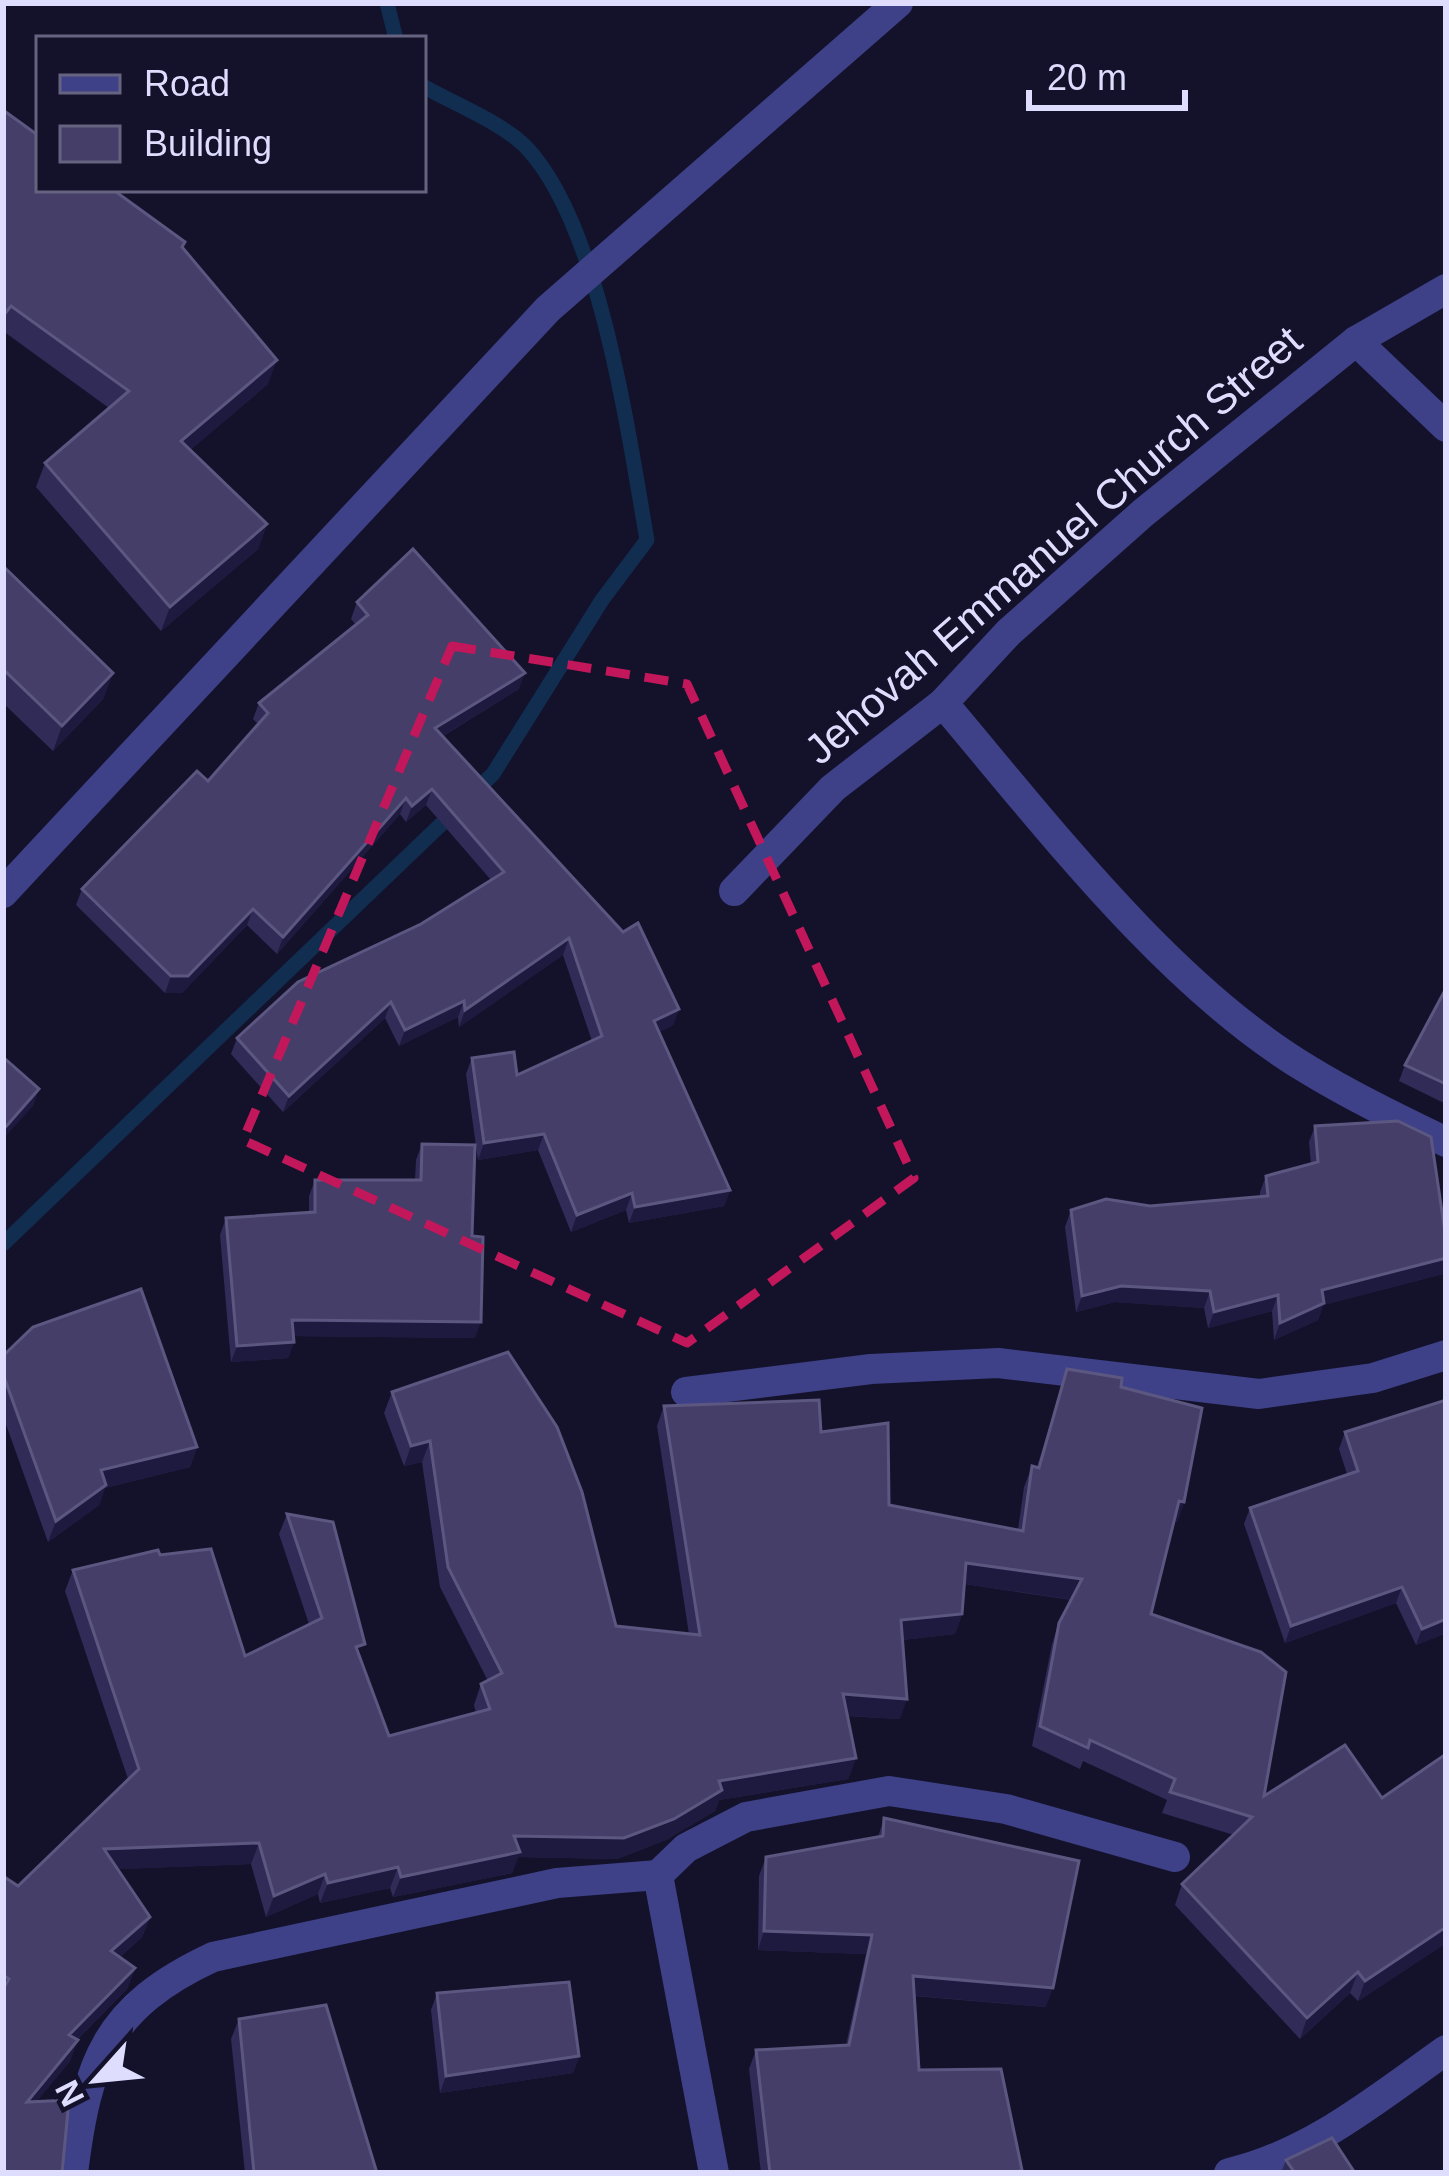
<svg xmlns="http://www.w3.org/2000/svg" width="1449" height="2176" font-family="Helvetica,sans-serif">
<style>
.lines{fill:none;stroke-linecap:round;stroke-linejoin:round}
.stream{stroke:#112d50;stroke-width:15}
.minor{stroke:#3e4188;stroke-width:30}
.wall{fill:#312b58}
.shaded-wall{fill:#1e193e}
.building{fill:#443e69;stroke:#5c5781;stroke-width:3}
.marked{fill:none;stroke:#c2185b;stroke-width:9;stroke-dasharray:24 15;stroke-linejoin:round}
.labels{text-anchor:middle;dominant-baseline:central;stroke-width:9;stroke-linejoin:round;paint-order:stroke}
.street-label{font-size:42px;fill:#deddfe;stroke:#14122b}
</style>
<rect width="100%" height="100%" fill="#14122b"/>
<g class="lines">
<!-- stream -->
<g class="stream">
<polyline points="387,3 396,39"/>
<path d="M423 86C454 104 501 122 526 147 600 225 628 432 647 540L602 600 493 774 473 793"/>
<polyline points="3,1244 456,810"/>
</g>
<!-- minor -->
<g class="minor">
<polyline points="1356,341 1446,427"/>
<path d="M943 703C1047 826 1169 986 1307 1069 1351 1096 1399 1119 1446 1142"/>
<polyline points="734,891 833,788 943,703 1009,632 1143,513 1356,341 1446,289"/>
<polyline points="3,893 548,309 898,3"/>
<polyline points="686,1392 871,1369 998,1363 1259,1394 1373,1378 1446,1355"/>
<path d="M73 2173C87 2061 106 2007 213 1957L557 1883 658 1875"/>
<polyline points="714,2173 658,1875 686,1848 746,1817 889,1791 1006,1809 1175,1857"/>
<path d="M1229 2173C1311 2154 1378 2098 1446 2050"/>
</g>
</g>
<!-- wall -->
<g class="wall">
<polygon points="3,110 185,242 183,248 268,384 190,450 267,524 258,549 161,631 36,487 45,463 109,408 3,331"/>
<polygon points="3,566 104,698 53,751 3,703"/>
<polygon points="357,602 519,689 443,736 679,1009 673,1025 659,1032 730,1190 724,1206 629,1223 626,1210 571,1232 538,1150 478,1160 466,1074 472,1058 517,1075 592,1041 563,955 459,1027 458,1017 399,1046 385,1018 283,1112 231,1054 237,1038 491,880 426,805 406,822 400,814 277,954 247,925 182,993 165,993 76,905 82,889 208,781 258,724 253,719 259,703 356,625 351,619"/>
<polygon points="1446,993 1446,1104 1399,1081 1405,1065"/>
<polygon points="1315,1126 1446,1239 1446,1264 1443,1274 1323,1305 1318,1320 1274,1340 1272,1311 1208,1328 1204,1308 1115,1302 1076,1312 1065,1227 1071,1210 1150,1206 1260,1197 1260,1192 1266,1176 1311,1164 1309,1142"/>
<polygon points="422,1144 472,1236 475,1338 294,1336 294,1342 288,1358 231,1362 220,1235 226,1218 309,1213 309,1196 315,1180 415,1180 416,1160"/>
<polygon points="3,1356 197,1447 190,1467 105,1488 99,1505 48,1542 3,1416"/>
<polygon points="1067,1369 1121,1387 1184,1502 1177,1522 1174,1522 1151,1614 1264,1796 1382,1798 1446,1754 1446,1943 1358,2001 1350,1993 1300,2039 1175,1905 1182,1884 1234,1835 1162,1813 1167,1800 1083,1761 1080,1769 1032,1746 1052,1644 1059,1623 1072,1600 965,1584 962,1614 955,1634 902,1640 900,1719 847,1716 856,1758 848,1779 719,1800 715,1811 666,1840 617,1859 518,1857 512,1873 393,1897 390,1888 320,1903 318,1894 266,1917 251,1864 118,1869 150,1917 142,1937 119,1958 135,1968 127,1989 77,2040 70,2061 36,2102 3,2173 3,1876 18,1886 128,1779 65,1591 73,1570 160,1555 245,1656 309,1624 279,1534 287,1514 360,1659 389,1736 476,1713 474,1705 481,1684 488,1681 440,1587 422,1462 404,1466 384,1413 392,1392 616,1626 689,1634 657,1426 664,1406 821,1432 889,1505 1018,1530 1024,1487 1032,1466 1037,1467"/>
<polygon points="1345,1432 1446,1633 1416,1645 1396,1603 1285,1643 1244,1524 1250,1508 1347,1474 1339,1449"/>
<polygon points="884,1818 1046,2007 914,1996 919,2070 1022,2170 1021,2173 761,2173 749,2069 756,2050 846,2045 866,1954 758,1950 759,1876 766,1857 878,1837"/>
<polygon points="437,1993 579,2056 573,2073 440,2093 431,2010"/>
<polygon points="239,2019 377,2173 245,2173 231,2039"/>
<polygon points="1286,2160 1355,2173 1281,2173"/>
</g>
<!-- shaded-wall -->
<g class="shaded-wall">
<polygon points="277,360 268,384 172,465 181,441"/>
<polygon points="267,524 258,549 161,631 170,607"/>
<polygon points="113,673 104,698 53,751 62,726"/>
<polygon points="525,673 519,689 429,744 435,728"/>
<polygon points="432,789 426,805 406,822 412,806"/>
<polygon points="406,798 400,814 277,954 283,937"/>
<polygon points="253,909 247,925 182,993 165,993 171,976"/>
<polygon points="569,938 563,955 459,1027 465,1010"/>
<polygon points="464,1001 458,1017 399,1046 405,1030"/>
<polygon points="391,1002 385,1018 283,1112 289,1096"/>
<polygon points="679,1009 673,1025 648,1038 654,1021"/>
<polygon points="39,1089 33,1106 3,1139 3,1130"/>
<polygon points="544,1134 538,1150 478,1160 484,1143"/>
<polygon points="730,1190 724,1206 629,1223 635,1207"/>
<polygon points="632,1193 626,1210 571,1232 577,1215"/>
<polygon points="1446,1258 1443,1274 1323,1305 1318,1320 1274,1340 1280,1323 1322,1290"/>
<polygon points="1121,1286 1210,1291 1204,1308 1115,1302 1076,1312 1082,1296"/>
<polygon points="1278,1295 1272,1311 1208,1328 1214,1312"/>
<polygon points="292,1320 481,1322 475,1338 286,1336"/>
<polygon points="294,1342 288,1358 231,1362 237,1346"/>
<polygon points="430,1441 422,1462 404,1466 411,1446"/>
<polygon points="197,1447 190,1467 105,1488 99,1505 48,1542 56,1521 101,1470"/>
<polygon points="1179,1501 1184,1502 1177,1522 1172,1522"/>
<polygon points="966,1563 1082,1579 1075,1600 959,1583"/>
<polygon points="1402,1587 1396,1603 1285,1643 1291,1626"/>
<polygon points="962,1614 955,1634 893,1641 901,1620"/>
<polygon points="1446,1619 1446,1633 1416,1645 1422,1629"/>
<polygon points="843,1694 907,1699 900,1719 835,1715"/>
<polygon points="856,1758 848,1779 719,1800 715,1811 666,1840 617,1859 518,1857 512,1873 393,1897 401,1877 514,1836 719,1781"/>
<polygon points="259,1843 251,1864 97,1870 104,1849"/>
<polygon points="398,1867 390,1888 320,1903 328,1883"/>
<polygon points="325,1874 318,1894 266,1917 274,1896"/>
<polygon points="150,1917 142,1937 103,1972 111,1951"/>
<polygon points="1446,1927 1446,1943 1358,2001 1365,1981"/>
<polygon points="764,1931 872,1935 866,1954 758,1950"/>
<polygon points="135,1968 127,1989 62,2055 69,2035"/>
<polygon points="1358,1972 1350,1993 1300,2039 1307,2018"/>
<polygon points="913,1976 1053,1988 1046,2007 906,1995"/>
<polygon points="78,2040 70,2061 19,2123 27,2102"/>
<polygon points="579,2056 573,2073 440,2093 446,2076"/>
</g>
<!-- building -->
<g class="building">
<polygon points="3,110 39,136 39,189 112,189 185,242 182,247 277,360 181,441 267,524 170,607 45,463 129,391 11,306 3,316"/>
<polygon points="413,549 525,673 435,728 623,932 638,923 679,1009 654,1021 730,1190 635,1207 632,1193 577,1215 544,1134 484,1143 472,1058 514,1052 517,1075 602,1036 569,938 465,1010 464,1001 405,1030 391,1002 289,1096 237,1038 298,982 421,924 504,872 432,789 412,806 406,798 283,937 253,909 188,976 171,976 82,889 197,771 208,781 268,713 259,703 368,615 357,602"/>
<polygon points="3,566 113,673 62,726 3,669"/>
<polygon points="1444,992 1446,993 1446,1084 1405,1065"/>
<polygon points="3,1057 39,1089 3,1130"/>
<polygon points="1398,1121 1431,1137 1446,1239 1446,1258 1322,1290 1324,1303 1280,1323 1278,1295 1214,1312 1210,1291 1121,1286 1082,1296 1071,1210 1106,1199 1150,1206 1268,1196 1266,1176 1318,1162 1315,1126"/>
<polygon points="422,1144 475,1145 472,1236 483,1237 481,1322 292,1320 294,1342 237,1346 226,1218 315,1212 315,1180 421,1180"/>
<polygon points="141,1289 197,1447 101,1470 106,1485 56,1521 3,1374 3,1356 33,1327"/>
<polygon points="508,1352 557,1427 582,1492 616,1626 700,1635 664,1406 819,1400 821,1432 888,1423 889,1505 1023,1531 1032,1466 1039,1468 1067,1369 1122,1378 1121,1387 1202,1408 1184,1502 1179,1501 1151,1614 1261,1652 1286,1672 1264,1796 1345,1745 1382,1798 1446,1754 1446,1927 1365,1981 1358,1972 1307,2018 1182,1884 1252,1817 1170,1792 1175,1779 1090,1740 1088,1748 1040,1726 1059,1623 1082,1579 966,1563 962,1614 901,1620 907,1699 843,1694 856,1758 719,1781 722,1790 674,1819 624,1838 514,1836 520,1852 401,1877 398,1867 328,1883 325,1874 274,1896 259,1843 104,1849 150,1917 111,1951 135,1968 69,2035 78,2040 27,2102 69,2100 62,2173 3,2173 3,1989 9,1979 3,1975 3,1876 18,1886 139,1769 73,1570 158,1550 160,1555 211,1549 245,1656 322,1618 287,1514 333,1522 365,1644 356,1647 389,1736 490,1709 481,1684 502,1673 448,1567 430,1441 411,1446 392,1392"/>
<polygon points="1446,1400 1446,1619 1422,1629 1402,1587 1291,1626 1250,1508 1358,1471 1345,1432"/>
<polygon points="884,1818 1079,1861 1053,1988 913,1976 919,2070 1001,2069 1022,2170 1015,2173 770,2173 756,2050 849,2045 872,1935 764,1931 766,1857 883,1836"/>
<polygon points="569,1982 579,2056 446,2076 437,1993"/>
<polygon points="326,2005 377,2173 254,2173 239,2019"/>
<polygon points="1332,2138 1355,2173 1295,2173 1286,2160"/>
</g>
<!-- marked area -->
<path class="marked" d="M452 646 687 684 914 1178 687 1343 243 1140Z"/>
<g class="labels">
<!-- street labels -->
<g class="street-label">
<text transform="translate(1053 545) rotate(-41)">Jehovah Emmanuel Church Street</text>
</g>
</g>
<!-- border -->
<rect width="1449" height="2176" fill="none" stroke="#deddfe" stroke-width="12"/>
<!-- legend -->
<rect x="36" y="36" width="390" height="156" fill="#14122b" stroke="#65637f" stroke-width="3"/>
<rect x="60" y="75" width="60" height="18" fill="#3e4188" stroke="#65637f" stroke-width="3"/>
<text x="144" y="96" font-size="36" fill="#deddfe">Road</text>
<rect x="60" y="126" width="60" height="36" fill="#443e69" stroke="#65637f" stroke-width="3"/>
<text x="144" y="156" font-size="36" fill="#deddfe">Building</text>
<!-- north arrow -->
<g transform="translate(96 2080) rotate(243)" stroke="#14122b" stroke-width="9" paint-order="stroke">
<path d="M0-9L21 45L0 30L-21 45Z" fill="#deddfe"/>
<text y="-18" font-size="33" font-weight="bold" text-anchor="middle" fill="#deddfe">N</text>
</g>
<!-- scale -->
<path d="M1029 90v18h156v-18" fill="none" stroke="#deddfe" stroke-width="6"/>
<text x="1047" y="90" font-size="36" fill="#deddfe" stroke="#14122b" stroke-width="9" paint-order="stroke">20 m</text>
</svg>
